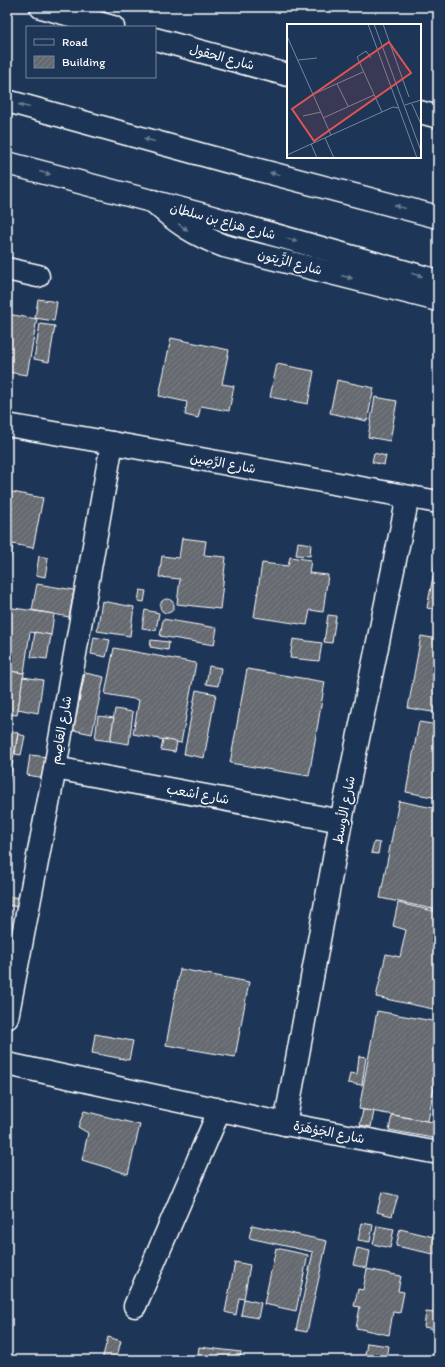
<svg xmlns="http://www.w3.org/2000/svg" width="445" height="1367" font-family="Itim,'Playpen Sans Arabic',sans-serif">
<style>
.building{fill:url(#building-hatch);stroke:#fff}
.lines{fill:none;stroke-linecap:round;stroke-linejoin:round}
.minor-casing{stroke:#fff;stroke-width:25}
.primary-casing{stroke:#fff;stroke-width:25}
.minor{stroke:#1d3557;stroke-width:22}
.primary{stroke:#1d3557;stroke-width:22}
.oneway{fill:#6c7c92}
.labels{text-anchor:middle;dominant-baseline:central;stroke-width:3.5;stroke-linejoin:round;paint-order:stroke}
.street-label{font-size:13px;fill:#fff;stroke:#1d3557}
.inset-road{fill:none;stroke:#77869a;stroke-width:1}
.view{fill:#de5353;fill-opacity:0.15;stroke:#de5353;stroke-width:2}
.inset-edge{fill:none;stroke:#fff;stroke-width:2}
</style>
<defs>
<pattern id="building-hatch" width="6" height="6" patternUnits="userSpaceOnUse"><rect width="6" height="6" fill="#656a70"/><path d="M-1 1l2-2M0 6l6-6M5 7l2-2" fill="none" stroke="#7c8085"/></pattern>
</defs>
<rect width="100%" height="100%" fill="#1d3557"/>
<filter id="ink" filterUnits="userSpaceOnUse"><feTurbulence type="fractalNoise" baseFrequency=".025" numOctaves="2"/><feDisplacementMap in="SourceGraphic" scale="8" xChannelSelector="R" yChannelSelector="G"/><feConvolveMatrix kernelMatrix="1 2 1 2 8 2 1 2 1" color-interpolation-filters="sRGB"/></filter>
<g filter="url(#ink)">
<!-- building -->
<g class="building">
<polygon points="38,299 57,302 54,321 35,318"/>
<polygon points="7,314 37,319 27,375 7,372"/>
<polygon points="40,324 55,326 49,362 34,359"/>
<polygon points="171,338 229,350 222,384 234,386 229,411 201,406 198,418 185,415 187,402 159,396"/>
<polygon points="277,364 314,371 308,404 270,397"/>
<polygon points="337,380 374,388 367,421 330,413"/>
<polygon points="375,397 397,401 390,441 368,437"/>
<polygon points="374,453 386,456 384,465 372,462"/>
<polygon points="7,491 43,498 33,548 13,544 9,565 7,564"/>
<polygon points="182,538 206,541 204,555 226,557 220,609 177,604 180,579 159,577 162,556 179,558"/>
<polygon points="298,542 311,544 310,556 296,555"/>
<polygon points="438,550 438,610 427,608"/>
<polygon points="39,556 48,558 45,577 36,575"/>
<polygon points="290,557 311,560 309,573 328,575 323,612 310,610 307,625 254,617 262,563 288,566"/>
<polygon points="37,584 74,590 69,617 32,610"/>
<polygon points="140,590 146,591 144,602 138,601"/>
<circle cx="167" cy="606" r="7"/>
<polygon points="102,601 134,607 130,636 97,631"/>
<polygon points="7,607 54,614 51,635 30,632 24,673 7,671 7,635 9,625 7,625"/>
<polygon points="145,610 159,613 156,630 142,628"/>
<polygon points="328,615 336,616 332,643 324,642"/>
<polygon points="163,619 217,628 214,645 160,636"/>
<polygon points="35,632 51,635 47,659 31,657"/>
<polygon points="421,636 438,639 438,713 408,708"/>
<polygon points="94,637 110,640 106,657 91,654"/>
<polygon points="293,639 322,643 319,661 290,658"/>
<polygon points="151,640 169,642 168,650 150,647"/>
<polygon points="114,648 196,663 181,743 133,734 139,700 105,694"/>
<polygon points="209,666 221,668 218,686 206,684"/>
<polygon points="247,669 325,682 309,776 230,763"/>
<polygon points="7,671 24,673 17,715 7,714"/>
<polygon points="85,673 104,677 92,734 73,730"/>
<polygon points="23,677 43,680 38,713 18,709"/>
<polygon points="196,690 216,694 204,758 184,754"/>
<polygon points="115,709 133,712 129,744 110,741"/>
<polygon points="98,716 114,718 110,741 95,739"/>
<polygon points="419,722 438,725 438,798 406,792"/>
<polygon points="7,731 18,733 7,792"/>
<polygon points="18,734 25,736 21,755 15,754"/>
<polygon points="163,739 177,742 175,752 161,750"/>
<polygon points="30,755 48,757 45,778 27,775"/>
<polygon points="399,801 438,809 438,910 380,898"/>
<polygon points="374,842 380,843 378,854 371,853"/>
<polygon points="7,896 20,898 18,907 7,905"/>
<polygon points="398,903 438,912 438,1010 376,997 386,954 400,957 406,930 393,926"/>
<polygon points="180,969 249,982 235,1057 166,1045"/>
<polygon points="377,1011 438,1022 438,1065 428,1121 359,1109"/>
<polygon points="95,1034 133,1041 129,1060 92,1053"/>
<polygon points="359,1056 366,1057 362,1085 348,1083 350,1073 357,1074"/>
<polygon points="437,1107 438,1107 438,1121 435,1120"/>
<polygon points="363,1110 374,1111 371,1127 360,1125"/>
<polygon points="84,1111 140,1125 128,1174 82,1160 88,1133 78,1127"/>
<polygon points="392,1115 438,1123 438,1139 389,1130"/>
<polygon points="382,1192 398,1196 392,1216 377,1212"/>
<polygon points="362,1223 373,1225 370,1242 358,1240"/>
<polygon points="252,1225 327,1241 307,1332 296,1330 313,1252 249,1238"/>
<polygon points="377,1226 394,1229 390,1248 373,1244"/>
<polygon points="400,1229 438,1238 438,1255 396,1246"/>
<polygon points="276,1248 308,1255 296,1311 264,1304"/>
<polygon points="357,1248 370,1251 367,1268 353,1265"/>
<polygon points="235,1262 250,1265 244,1299 239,1298 236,1315 225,1312"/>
<polygon points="367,1269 401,1276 398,1291 404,1292 400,1313 393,1312 389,1335 356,1328 360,1307 354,1306 358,1289 363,1290"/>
<polygon points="244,1299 261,1303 258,1318 241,1315"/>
<polygon points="426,1312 436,1313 434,1329 424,1327"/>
<polygon points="108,1337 121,1341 116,1360 102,1360"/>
<polygon points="367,1343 389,1346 387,1358 365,1355"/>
<polygon points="199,1347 241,1352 240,1360 197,1360"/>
</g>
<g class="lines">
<defs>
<g id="minor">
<polyline points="41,7 113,27"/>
<polyline points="155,39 288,75"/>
<polyline points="420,112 438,117"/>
<path d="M153 201C176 223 195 235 224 246L438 300"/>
<polyline points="7,269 38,276"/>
<polyline points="7,425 112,443 438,502"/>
<polyline points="55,768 341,821"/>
<polyline points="7,1018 55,768 112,443"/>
<polyline points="7,1064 285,1124 438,1153"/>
<polyline points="285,1124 341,821 408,497"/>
<polyline points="135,1306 220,1109"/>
</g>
<g id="primary">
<polyline points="7,101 225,161 438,217"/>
<polyline points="7,163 208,216 438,281"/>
</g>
</defs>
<!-- minor casing -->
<use href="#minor" class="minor-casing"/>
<!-- primary casing -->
<use href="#primary" class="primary-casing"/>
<!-- minor -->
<use href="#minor" class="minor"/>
<!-- primary -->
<use href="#primary" class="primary"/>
</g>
<!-- one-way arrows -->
<defs><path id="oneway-solid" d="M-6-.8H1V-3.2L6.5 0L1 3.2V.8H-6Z"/></defs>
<g class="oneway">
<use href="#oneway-solid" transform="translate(24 106) rotate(-165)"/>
<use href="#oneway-solid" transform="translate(149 140) rotate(-165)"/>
<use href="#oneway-solid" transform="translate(45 173) rotate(15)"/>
<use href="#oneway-solid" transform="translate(275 174) rotate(-165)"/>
<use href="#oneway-solid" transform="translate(400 207) rotate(-165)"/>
<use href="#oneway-solid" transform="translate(183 227) rotate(34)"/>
<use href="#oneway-solid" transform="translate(292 240) rotate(16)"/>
<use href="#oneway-solid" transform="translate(417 275) rotate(16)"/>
<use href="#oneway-solid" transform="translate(347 277) rotate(15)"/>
</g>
</g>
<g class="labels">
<!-- street labels -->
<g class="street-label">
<text transform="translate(222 57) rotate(15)">شارع الحقول</text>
<text transform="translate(223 221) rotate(15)">شارع هزاع بن سلطان</text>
<text transform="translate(290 262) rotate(15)">شارع الزَّيتون</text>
<text transform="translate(223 463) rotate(10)">شارع الرَّصِين</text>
<text transform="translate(61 730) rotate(-80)">شارع العَاصِم</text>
<text transform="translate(198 794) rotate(10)">شارع أشعب</text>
<text transform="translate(344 810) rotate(-79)">شارع الأوسط</text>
<text transform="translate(329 1132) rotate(11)">شارع الجَوْهَرَة</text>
</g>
</g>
<!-- overview -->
<g transform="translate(287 24)">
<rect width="134" height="134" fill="#1d3557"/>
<path class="inset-road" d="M81 0 130 134M87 0 134 127M96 0 122 73M0 12 44 111M84 34 79 27 70 33 95 88M11 36 30 34M50 60 61 82M27 70 76 48M125 80 134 100M118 81 134 76M16 92 34 88M36 94 87 71M38 114 47 134M24 120 30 134M0 131 106 83 111 84"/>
<path class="view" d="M102 18 124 49 27 117 5 85Z"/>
<rect width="134" height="134" class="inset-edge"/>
</g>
<!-- margin -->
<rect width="445" height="1367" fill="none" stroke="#1d3557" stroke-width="24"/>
<rect x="12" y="12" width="421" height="1343" fill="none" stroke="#fff" stroke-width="1.5" filter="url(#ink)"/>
<!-- legend -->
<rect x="26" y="26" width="130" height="52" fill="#1d3557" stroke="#77869a"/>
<rect x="34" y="39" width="20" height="6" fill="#1d3557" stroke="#77869a"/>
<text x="62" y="46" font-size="12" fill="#ffffff">Road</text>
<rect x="34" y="56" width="20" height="12" fill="url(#building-hatch)" stroke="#77869a"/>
<text x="62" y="66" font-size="12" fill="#ffffff">Building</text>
</svg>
